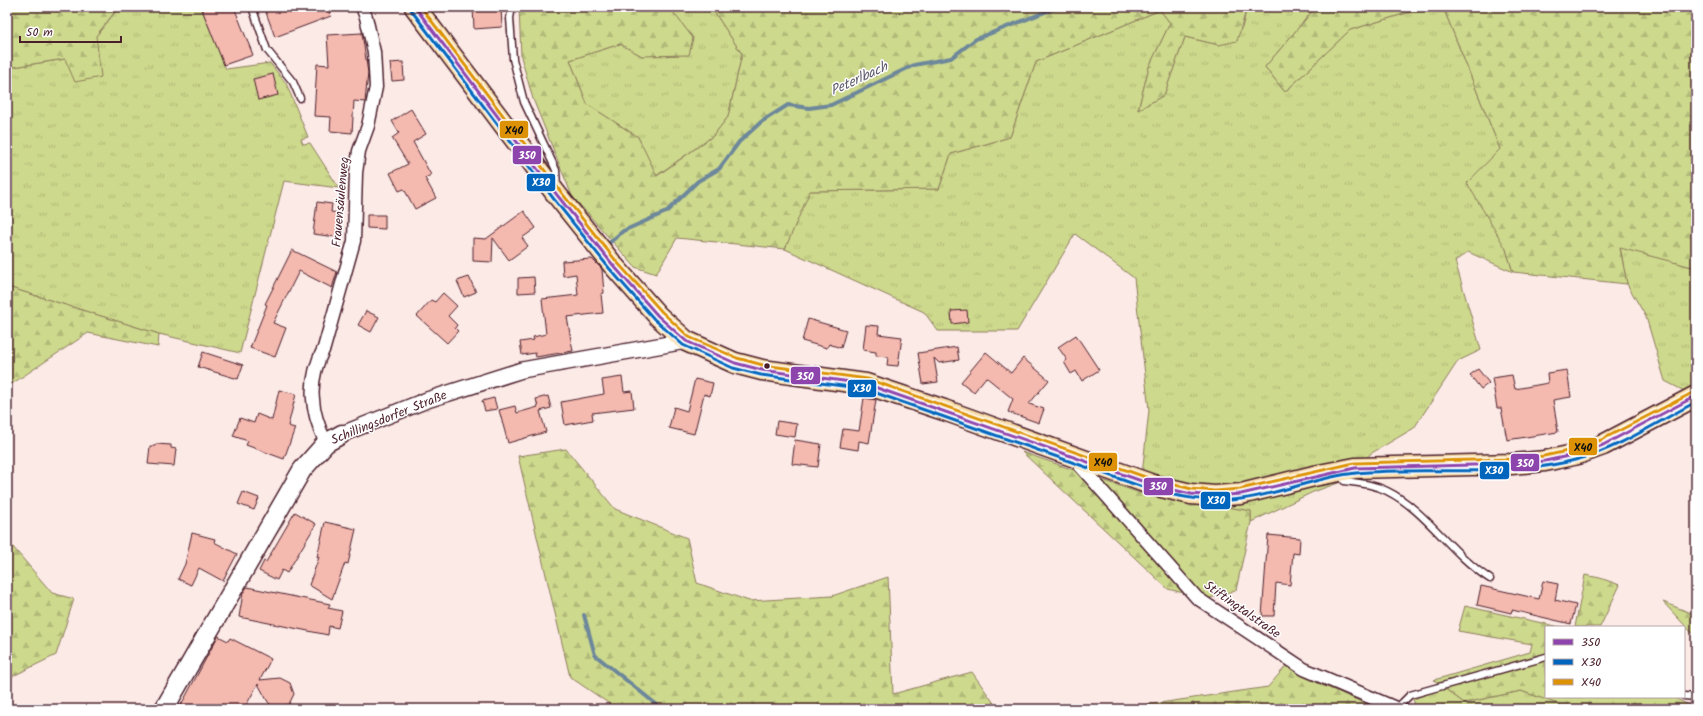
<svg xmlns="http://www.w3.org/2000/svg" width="1703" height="716" font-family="Kalam,sans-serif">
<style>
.grass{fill:url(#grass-tufts);stroke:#8c7c5c}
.forest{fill:url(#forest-firs);stroke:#8c7c5c}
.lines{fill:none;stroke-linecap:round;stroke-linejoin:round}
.stream{stroke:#6d879b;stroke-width:4}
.building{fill:#f4b9af;stroke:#4a1f2b}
.service-casing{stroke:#4a1f2b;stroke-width:9}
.minor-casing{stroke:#4a1f2b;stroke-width:15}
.tertiary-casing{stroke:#4a1f2b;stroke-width:18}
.secondary-casing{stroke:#4a1f2b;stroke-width:21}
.primary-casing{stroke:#4a1f2b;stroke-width:23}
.service{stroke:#fff;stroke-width:6}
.minor{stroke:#fff;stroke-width:12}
.tertiary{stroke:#fff;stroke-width:15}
.secondary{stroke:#fff;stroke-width:18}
.primary{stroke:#f9deab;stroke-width:20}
.bus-1-casing{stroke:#fff;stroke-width:6}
.bus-2-casing{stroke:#fff;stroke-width:6}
.bus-3-casing{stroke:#fff;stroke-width:6}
.bus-1{stroke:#8e44ad;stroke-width:3}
.bus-2{stroke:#0065bd;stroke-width:3}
.bus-3{stroke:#dd9206;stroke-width:3}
.bus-dot{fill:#4a1f2b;stroke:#fff;stroke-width:1.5}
.labels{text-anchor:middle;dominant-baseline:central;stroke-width:3;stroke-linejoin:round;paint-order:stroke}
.street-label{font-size:13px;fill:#4a1f2b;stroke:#fff}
.water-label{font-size:14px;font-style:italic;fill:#5e5c6c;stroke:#fff}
.line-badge{stroke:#fff;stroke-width:1.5}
.badge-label{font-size:11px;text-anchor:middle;font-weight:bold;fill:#fff}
.pale-badge-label{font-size:11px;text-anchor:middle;font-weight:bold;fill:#111}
</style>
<defs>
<pattern id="grass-tufts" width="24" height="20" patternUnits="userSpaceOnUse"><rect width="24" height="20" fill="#cdd98c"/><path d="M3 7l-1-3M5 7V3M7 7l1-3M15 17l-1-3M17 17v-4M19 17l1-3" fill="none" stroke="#b2ba79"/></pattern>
<pattern id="forest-firs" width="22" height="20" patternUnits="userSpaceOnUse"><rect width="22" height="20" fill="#cdd98c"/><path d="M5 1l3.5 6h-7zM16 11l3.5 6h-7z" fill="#b2ba79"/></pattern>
</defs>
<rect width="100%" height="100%" fill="#fceae7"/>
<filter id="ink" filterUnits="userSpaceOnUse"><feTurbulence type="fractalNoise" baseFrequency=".025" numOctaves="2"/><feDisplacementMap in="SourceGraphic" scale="8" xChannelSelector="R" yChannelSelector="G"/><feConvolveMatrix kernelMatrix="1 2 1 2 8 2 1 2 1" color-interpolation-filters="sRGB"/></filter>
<g filter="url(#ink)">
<!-- grass -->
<g class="grass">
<polygon points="116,7 201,7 226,69 270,63 286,83 308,137 301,139 303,144 310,143 339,188 284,181 240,353 159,334 11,288 7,289 7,68 66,59 96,36 117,10"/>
<polygon points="648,7 711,7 742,54 728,117 713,136 656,176 638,137 587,104 570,60 620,44 642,56 693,38 670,9 656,13"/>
<polygon points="1247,7 1316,7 1265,67 1285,92 1350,30 1427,7 1443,7 1500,149 1506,249 1513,272 1468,252 1455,261 1481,350 1458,361 1414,428 1370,454 1352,478 1313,492 1251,522 1251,511 1140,493 1149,410 1134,278 1075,234 1017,331 938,331 924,312 785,249 809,191 939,189 951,154 1010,137 1036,62 1160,10 1170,23 1149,67 1138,110 1164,95 1185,37 1219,45 1242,28"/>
<polygon points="1620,247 1696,268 1696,397 1665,381 1646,317 1627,284"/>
<polygon points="1444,688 1464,703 1521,691 1566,706 1564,709 1423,709 1415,705 1413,699"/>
</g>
<!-- forest -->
<g class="forest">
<polygon points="7,7 116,7 117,9 96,36 101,77 75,82 65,59 7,68"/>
<polygon points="519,7 592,7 595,9 598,7 648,7 656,13 670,8 693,38 689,55 642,56 620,44 570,60 587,104 638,137 657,176 713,136 728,117 742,54 711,7 1247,7 1237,41 1219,45 1185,37 1164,95 1138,110 1149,67 1170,23 1160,10 1036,62 1010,137 951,154 939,189 810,191 785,249 677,238 656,274 635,267 572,196 533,99 521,57"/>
<polygon points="1316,7 1427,7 1350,30 1285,92 1265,67"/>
<polygon points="1443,7 1696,7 1696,268 1620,248 1627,284 1513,272 1506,249 1467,183 1500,149"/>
<polygon points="11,288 159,334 158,347 88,333 7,387 7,289"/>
<polygon points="566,449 615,509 687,538 697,583 749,601 832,596 888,577 893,694 972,672 998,709 617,709 570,677 518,456"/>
<polygon points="1022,452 1140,493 1251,511 1251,522 1236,590 1207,599 1168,589"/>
<polygon points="7,540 52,593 74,599 56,655 7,679"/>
<polygon points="1585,575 1600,578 1620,585 1600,627 1575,627"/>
<polygon points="1663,602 1696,615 1696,635 1691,632"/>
<polygon points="1465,606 1560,627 1546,627 1546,697 1673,697 1696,709 1572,709 1521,691 1464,703 1434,680 1530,652 1532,644 1458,631"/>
<polygon points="1286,666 1322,685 1378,709 1140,709 1146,705 1268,687"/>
</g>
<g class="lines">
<!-- stream -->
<g class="stream">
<polyline points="608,244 623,231 666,212 698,181 719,169 739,142 761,122 788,105 809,108 831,105 914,65 951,58 976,39 1058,7"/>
<polyline points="584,615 595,655 662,709"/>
</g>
</g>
<!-- building -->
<g class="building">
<polygon points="201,7 234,7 253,55 224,65"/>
<polygon points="264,7 327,7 331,16 275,37"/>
<polygon points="473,7 501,7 502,27 474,29"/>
<polygon points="362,33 368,73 365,102 354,101 352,133 330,131 331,117 314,116 317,64 329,65 327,35"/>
<polygon points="403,62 404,80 392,81 390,63"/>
<polygon points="273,74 278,95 258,100 253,79"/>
<polygon points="411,109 426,134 413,142 431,175 425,178 436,198 415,209 404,189 399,191 390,173 408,164 392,138 399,133 392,121"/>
<polygon points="317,202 332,204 331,212 340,213 336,237 313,234"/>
<polygon points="524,211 536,228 522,238 528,246 509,260 493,238 492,262 473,261 473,238 486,239"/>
<polygon points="367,215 385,215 385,229 367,228"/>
<polygon points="292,250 337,272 332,288 299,271 273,323 286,328 275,357 250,348 267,305 265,304"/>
<polygon points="592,259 602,269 604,293 601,294 603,313 567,317 573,351 536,357 535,353 522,355 520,342 534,340 533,337 546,334 542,299 578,295 576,274 563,276 562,261"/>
<polygon points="469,277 476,292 464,297 457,281"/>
<polygon points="534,277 535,292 518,293 518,278"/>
<polygon points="443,293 457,306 448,316 457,325 455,328 458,331 447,343 417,316 431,300 435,302"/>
<polygon points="967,310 968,322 952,324 951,311"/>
<polygon points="366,311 379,317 371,332 358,325"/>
<polygon points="808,319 846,330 841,348 829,344 827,348 802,341"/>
<polygon points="866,325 879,326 878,334 902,337 898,366 887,365 888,357 876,356 876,352 863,350"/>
<polygon points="1076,335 1099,370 1082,381 1076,371 1071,374 1064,362 1067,360 1058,347"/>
<polygon points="957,347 959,360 939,363 934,358 938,382 923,384 918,353"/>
<polygon points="203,352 243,365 238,379 198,367"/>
<polygon points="986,352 1011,373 1023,358 1049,380 1029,404 1044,409 1039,423 1008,412 1013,399 986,377 974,392 961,382"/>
<polygon points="1478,369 1489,383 1481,389 1470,375"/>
<polygon points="1567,370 1571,397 1553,400 1558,432 1507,440 1501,408 1497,408 1492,378 1512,375 1515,389 1548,383 1547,373"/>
<polygon points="622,377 624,392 632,391 634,408 592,413 593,420 565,425 561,402 604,394 602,380"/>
<polygon points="695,379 713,383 710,396 704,394 694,434 669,428 674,407 687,411"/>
<polygon points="279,390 296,394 288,426 295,428 284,459 246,445 248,441 233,436 240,418 254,423 257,414 272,420"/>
<polygon points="548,396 551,408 540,411 546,432 508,443 499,410 515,406 517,413 538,407 536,399"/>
<polygon points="494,398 497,409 485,411 482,401"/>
<polygon points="864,398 876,400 869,443 859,441 858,450 840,447 843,429 859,431"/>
<polygon points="777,421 797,424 795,437 775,434"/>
<polygon points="795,440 821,444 818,467 792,464"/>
<polygon points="156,444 171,445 171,448 176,449 174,466 148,464 150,446 155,446"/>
<polygon points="243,492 259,498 254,510 238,504"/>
<polygon points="295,512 316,524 287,573 282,570 277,580 259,571 264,561 266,562"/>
<polygon points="325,522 356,529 348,564 345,563 332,599 309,585 319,557 317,557"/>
<polygon points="192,533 215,539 214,542 237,554 223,581 199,568 191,585 178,579 185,564"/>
<polygon points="1268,535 1300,538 1299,554 1293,553 1290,585 1276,583 1274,616 1262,616"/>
<polygon points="1543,581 1558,584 1555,600 1576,605 1571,624 1512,610 1511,613 1477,605 1481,586 1539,599"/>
<polygon points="247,587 330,604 328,608 342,611 338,628 329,626 328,635 239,617 243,593"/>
<polygon points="218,636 228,641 230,638 271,659 260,680 280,678 290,683 294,694 289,704 278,708 272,706 268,702 258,684 244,709 179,709"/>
</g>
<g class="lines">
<defs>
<g id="service">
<polyline points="252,7 267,50 293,82 300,98"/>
<polyline points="512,7 510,18 513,59 524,102 556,170 557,186"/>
<path d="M1342 473 1344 481C1359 483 1373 484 1387 491 1426 510 1451 554 1490 579"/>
<polyline points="1684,696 1696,697"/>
<polyline points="1397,708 1410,695 1546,657"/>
</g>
<g id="minor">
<path d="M326 443C310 410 307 381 324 348L354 241 356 173 359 151 368 126 376 87 374 52 366 17 362 7"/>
<polyline points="1074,459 1197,598 1304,669 1398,709"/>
</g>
<polyline id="tertiary" points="342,434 427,400 522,370 686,341"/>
<polyline id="secondary" points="164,709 302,470 326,443 342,434"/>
<polyline id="primary" points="415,7 557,195 613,265 658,316 686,341 735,363 762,370 866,384 944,410 1153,485 1191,494 1215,496 1241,494 1314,476 1355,468 1512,464 1545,461 1578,454 1603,445 1696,396"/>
</defs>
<!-- service casing -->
<use href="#service" class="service-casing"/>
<!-- minor casing -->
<use href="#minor" class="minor-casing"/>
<!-- tertiary casing -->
<use href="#tertiary" class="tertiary-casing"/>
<!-- secondary casing -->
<use href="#secondary" class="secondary-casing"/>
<!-- primary casing -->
<use href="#primary" class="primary-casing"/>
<!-- service -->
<use href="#service" class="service"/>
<!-- minor -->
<use href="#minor" class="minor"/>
<!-- tertiary -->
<use href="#tertiary" class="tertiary"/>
<!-- secondary -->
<use href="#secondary" class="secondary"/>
<!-- primary -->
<use href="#primary" class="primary"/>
<defs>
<polyline id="bus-1" points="415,7 557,195 613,265 658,316 686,341 735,363 762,370 866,384 1153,485 1191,494 1215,496 1241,494 1355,468 1512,464 1545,461 1578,454 1603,445 1696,396"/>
<path id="bus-2" d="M411 10 553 198 609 268 654 319 683 345 733 368 761 375 865 389 1151 490C1181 497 1210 503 1241 499 1280 494 1317 477 1356 473 1430 466 1507 479 1579 459 1619 448 1659 421 1696 402"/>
<polyline id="bus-3" points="421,7 561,192 617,262 662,312 689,337 737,358 763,365 868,379 1154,480 1192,489 1215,491 1240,489 1354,463 1512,459 1544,456 1577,449 1601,440 1694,392"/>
</defs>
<!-- bus-1 casing -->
<use href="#bus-1" class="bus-1-casing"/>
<!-- bus-2 casing -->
<use href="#bus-2" class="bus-2-casing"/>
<!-- bus-3 casing -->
<use href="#bus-3" class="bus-3-casing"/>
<!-- bus-1 -->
<use href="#bus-1" class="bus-1"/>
<!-- bus-2 -->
<use href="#bus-2" class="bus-2"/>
<!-- bus-3 -->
<use href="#bus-3" class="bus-3"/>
</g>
</g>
<!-- markers -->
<circle class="bus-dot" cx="767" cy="366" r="3.5"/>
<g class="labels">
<!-- street labels -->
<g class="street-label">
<text transform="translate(341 202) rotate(-85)">Frauensäulenweg</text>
<text transform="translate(389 418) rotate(-22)">Schillingsdorfer Straße</text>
<text transform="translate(1242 610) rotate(35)">Stiftingtalstraße</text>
</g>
<!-- water labels -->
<g class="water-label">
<text transform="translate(859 79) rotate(-25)">Peterlbach</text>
</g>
</g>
<g class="line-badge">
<rect x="499" y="120" width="30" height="19" rx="4" fill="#dd9206"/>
<rect x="512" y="145" width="30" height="20" rx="4" fill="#8e44ad"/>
<rect x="526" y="173" width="30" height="19" rx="4" fill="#0065bd"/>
<rect x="790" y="366" width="31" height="19" rx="4" fill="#8e44ad"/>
<rect x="847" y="379" width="30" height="19" rx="4" fill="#0065bd"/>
<rect x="1568" y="437" width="30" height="19" rx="4" fill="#dd9206"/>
<rect x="1088" y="452" width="30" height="20" rx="4" fill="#dd9206"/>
<rect x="1510" y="453" width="30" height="19" rx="4" fill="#8e44ad"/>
<rect x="1479" y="461" width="31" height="19" rx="4" fill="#0065bd"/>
<rect x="1143" y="477" width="31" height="19" rx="4" fill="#8e44ad"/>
<rect x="1200" y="491" width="31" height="19" rx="4" fill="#0065bd"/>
</g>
<g class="badge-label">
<text x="527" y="159">350</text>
<text x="541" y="186">X30</text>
<text x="805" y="380">350</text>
<text x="862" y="392">X30</text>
<text x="1525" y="467">350</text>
<text x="1494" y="474">X30</text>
<text x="1158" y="490">350</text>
<text x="1216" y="504">X30</text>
</g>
<g class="pale-badge-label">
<text x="514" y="134">X40</text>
<text x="1583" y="451">X40</text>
<text x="1103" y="466">X40</text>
</g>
<!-- margin -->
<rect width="1703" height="716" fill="none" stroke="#fff" stroke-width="24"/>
<rect x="12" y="12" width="1679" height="692" fill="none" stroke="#4a1f2b" stroke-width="1.5" filter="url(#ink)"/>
<!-- legend -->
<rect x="1545" y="626" width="140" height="72" fill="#ffffff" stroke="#b7a5aa"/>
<rect x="1553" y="639" width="20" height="6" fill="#8e44ad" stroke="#b7a5aa"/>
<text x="1581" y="646" font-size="12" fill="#4a1f2b">350</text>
<rect x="1553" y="659" width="20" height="6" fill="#0065bd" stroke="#b7a5aa"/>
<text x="1581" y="666" font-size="12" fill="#4a1f2b">X30</text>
<rect x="1553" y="679" width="20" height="6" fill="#dd9206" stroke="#b7a5aa"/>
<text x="1581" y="686" font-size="12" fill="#4a1f2b">X40</text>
<!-- scale -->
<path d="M20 36v6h101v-6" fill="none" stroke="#4a1f2b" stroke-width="2"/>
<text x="26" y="36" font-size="12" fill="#4a1f2b" stroke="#ffffff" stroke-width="3" paint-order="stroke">50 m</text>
</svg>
